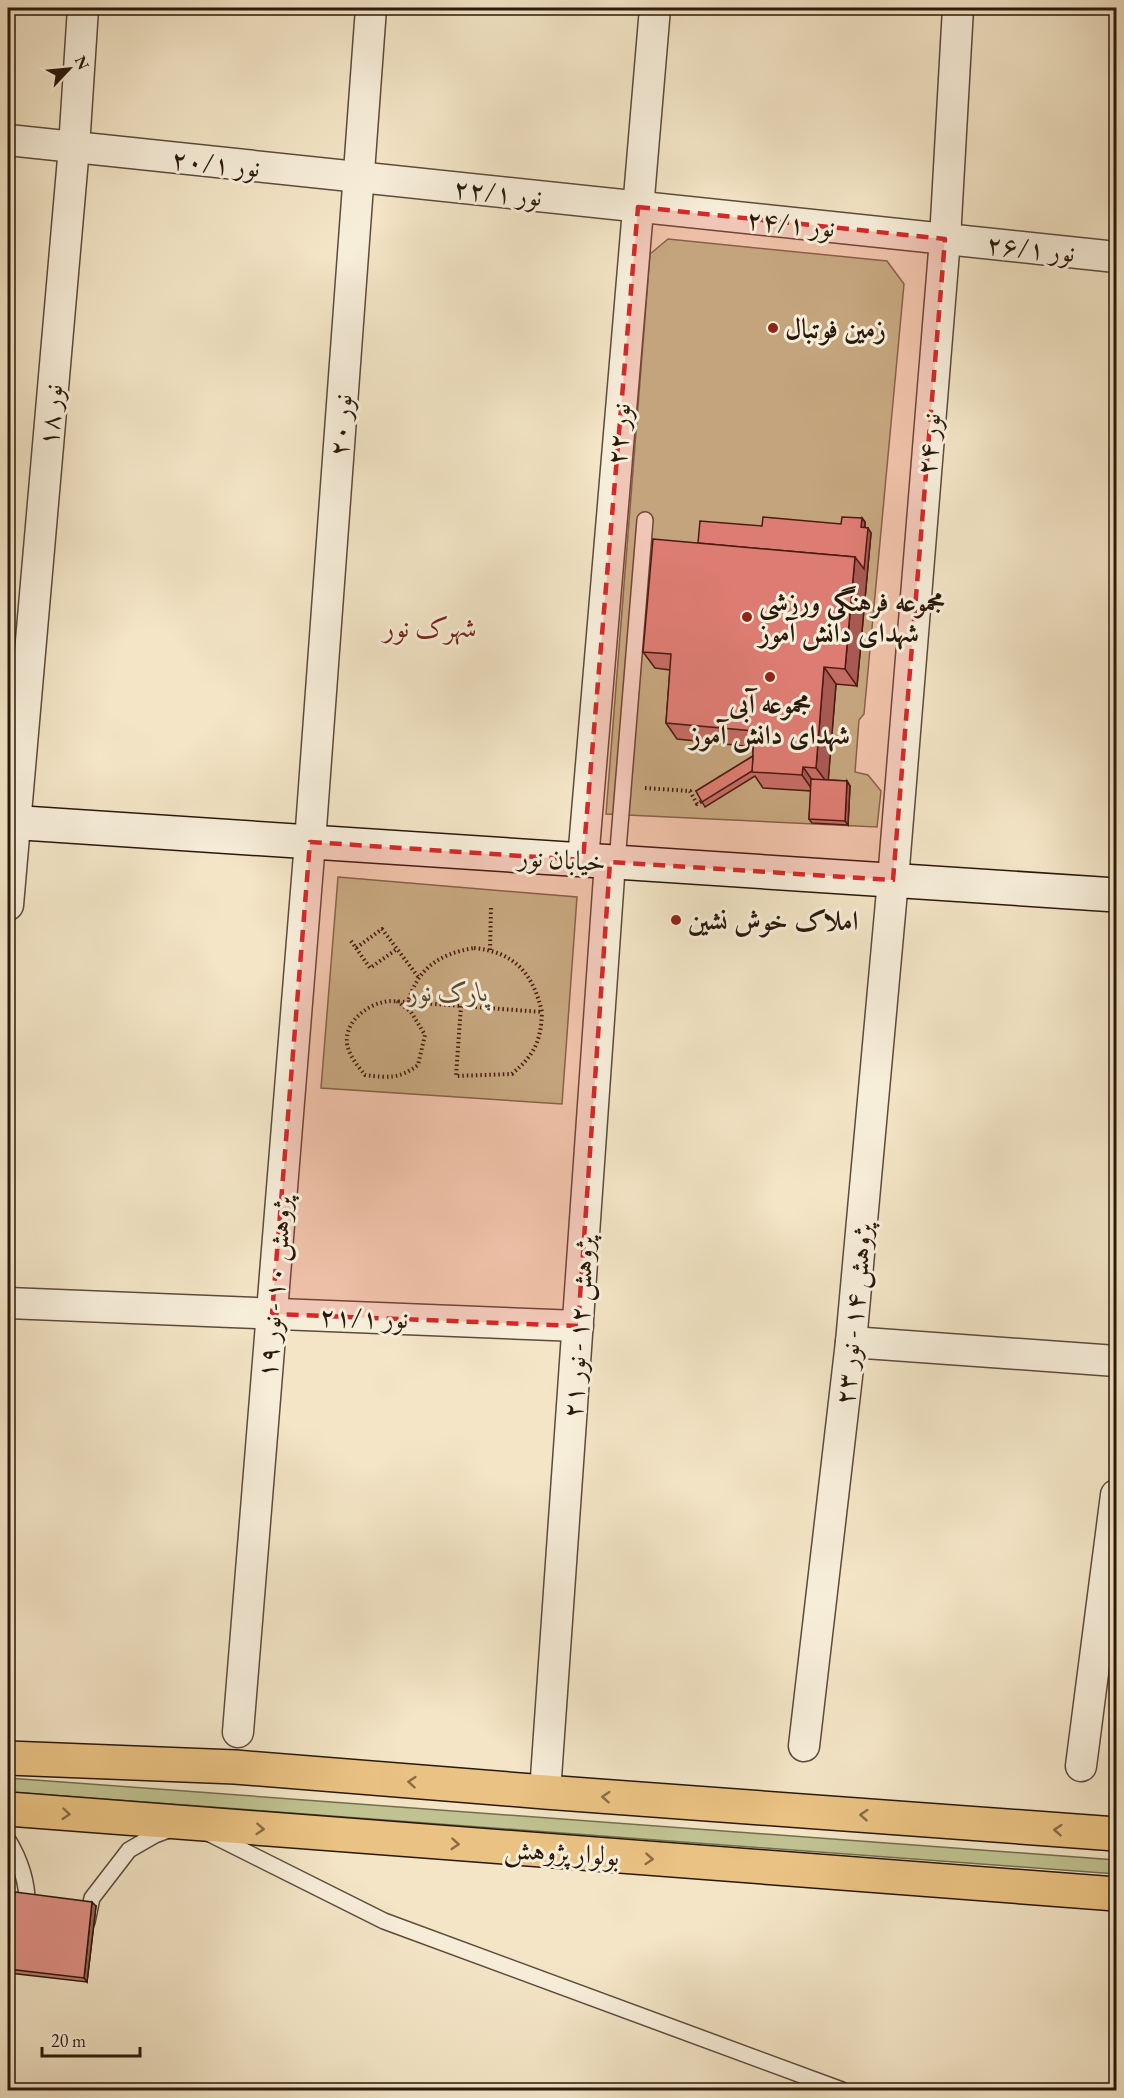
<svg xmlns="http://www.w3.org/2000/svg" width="1124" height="2098" font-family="'EB Garamond',Amiri,serif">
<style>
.green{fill:#c0c391;stroke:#756e4e;stroke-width:1.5}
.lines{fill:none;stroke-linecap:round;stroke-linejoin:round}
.service-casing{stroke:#5c4b3a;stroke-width:18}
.minor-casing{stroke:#5c4b3a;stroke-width:33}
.secondary-casing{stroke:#2a180b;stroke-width:36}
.primary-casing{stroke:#2a180b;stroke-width:36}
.path{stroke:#2a180b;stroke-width:4;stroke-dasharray:1.5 3;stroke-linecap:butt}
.service{stroke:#f7eeda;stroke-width:15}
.minor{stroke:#f7eeda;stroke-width:30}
.secondary{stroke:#f7eeda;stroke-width:33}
.primary{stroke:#eac283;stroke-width:33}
.wall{fill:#c07d72;stroke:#2a180b;stroke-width:1.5}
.shaded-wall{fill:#9c665d;stroke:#2a180b;stroke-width:1.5}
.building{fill:#df9185;stroke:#2a180b;stroke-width:1.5}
.oneway{stroke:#8a6d47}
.marked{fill:#d62828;fill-opacity:0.2;stroke:#d62828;stroke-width:4.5;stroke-dasharray:12 8;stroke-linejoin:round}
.poi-dot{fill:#8f2418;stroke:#f7eeda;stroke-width:2}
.labels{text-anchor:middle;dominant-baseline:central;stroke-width:6;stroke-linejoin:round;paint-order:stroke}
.street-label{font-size:27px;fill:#2a180b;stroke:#f7eeda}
.poi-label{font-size:27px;font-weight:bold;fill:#2a180b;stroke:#f7eeda;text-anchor:start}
.park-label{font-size:27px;font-style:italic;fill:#574b33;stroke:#f7eeda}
.neighbourhood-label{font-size:28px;fill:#7a1f14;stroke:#f7eeda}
</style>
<rect width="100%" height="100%" fill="#f3e5c6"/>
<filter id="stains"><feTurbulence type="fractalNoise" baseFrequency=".00333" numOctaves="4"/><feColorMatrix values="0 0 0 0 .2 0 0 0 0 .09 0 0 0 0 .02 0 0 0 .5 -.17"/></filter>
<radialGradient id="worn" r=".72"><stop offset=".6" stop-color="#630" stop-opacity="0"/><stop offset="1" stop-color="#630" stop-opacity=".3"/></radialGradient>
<!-- green -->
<g class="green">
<polygon points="668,239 887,261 904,284 864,714 859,720 855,772 868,775 881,791 877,827 606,814 650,254"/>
<polygon points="338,877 577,897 562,1104 321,1088"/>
<polygon points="8,1778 1116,1860 1116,1874 8,1792"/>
</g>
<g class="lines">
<defs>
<g id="service">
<polyline points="617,862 645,520"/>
<polyline points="210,1834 384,1921 842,2090"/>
<path d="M8 1840C22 1863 29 1887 27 1914"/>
<polyline points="87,1922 92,1898 129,1850 155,1835 171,1829"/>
</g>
<g id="minor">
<polyline points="8,140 1116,257"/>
<polyline points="583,860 655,8"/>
<polyline points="8,905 74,147 83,8"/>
<polyline points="8,1303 578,1326"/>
<polyline points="851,1342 1116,1361"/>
<polyline points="238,1732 310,842 371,8"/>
<polyline points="804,1746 851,1342 893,880 945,239 958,8"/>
<polyline points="1081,1766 1116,1495"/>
<polyline points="545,1792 610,862"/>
</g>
<polyline id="secondary" points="8,822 1116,895"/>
<g id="primary">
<polyline points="8,1758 235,1767 545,1792 1116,1834"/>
<polyline points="8,1809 1116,1894"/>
</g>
</defs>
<!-- service casing -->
<use href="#service" class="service-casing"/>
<!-- minor casing -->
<use href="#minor" class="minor-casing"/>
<!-- secondary casing -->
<use href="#secondary" class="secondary-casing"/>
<!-- primary casing -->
<use href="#primary" class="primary-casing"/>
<!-- path -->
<g class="path">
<polyline points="645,788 690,791 697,804 704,800"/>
<polyline points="351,941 356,948 382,929 419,978"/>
<polyline points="356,948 370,968 397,949"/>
<path d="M474 948C515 952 533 974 542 1012L408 1002C418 968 439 954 474 948Z"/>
<polyline points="490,950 491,908"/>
<path d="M397 1001 411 1012 425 1035 418 1065C399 1079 388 1078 365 1075 357 1065 345 1051 347 1037 349 1019 368 1005 384 1002 391 1000 400 1002 408 1002"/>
<path d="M461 1006 456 1076 512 1074C534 1055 541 1042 542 1012"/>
</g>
<!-- service -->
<use href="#service" class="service"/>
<!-- minor -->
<use href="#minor" class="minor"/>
<!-- secondary -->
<use href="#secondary" class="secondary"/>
<!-- primary -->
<use href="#primary" class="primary"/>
</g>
<!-- wall -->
<g class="wall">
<polygon points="862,518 865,522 865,528 871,533 857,686 836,684 828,780 847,781 850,786 848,825 812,823 809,819 811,791 763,788 755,776 705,807 696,791 753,756 753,747 677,739 666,723 670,670 655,668 643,652 698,543 762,526 841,524"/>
<polygon points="96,1906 87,1982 9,1973 8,1971 8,1953"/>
</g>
<!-- shaded-wall -->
<g class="shaded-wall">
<polygon points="862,518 865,522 864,532 861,527"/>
<polygon points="868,528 871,533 857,686 845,669 855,557"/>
<polygon points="824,667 836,684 828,784 816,768"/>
<polygon points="803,767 815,784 814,792 802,775"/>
<polygon points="847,781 850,786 848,825 845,821"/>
<polygon points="92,1902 96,1906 87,1982 84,1978"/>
</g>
<!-- building -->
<g class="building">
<polygon points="763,517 841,524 842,517 862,518 861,527 868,528 864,569 855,557 698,543 700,521 762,526"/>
<polygon points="653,539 855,557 845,669 824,667 816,768 803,767 802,775 752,772 754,731 666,723 671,654 643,652"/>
<polygon points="753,756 752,771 702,802 696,791"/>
<polygon points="811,779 847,781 845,821 809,819"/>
<polygon points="15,1892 92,1902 84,1978 8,1969 8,1953"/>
</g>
<!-- one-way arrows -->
<defs><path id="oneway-chevron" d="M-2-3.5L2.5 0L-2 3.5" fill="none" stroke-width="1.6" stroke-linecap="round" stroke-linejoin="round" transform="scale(1.5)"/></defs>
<g class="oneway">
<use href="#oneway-chevron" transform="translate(412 1782) rotate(-175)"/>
<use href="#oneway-chevron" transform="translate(606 1797) rotate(-176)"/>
<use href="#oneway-chevron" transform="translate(66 1814) rotate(5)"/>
<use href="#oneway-chevron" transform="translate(864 1815) rotate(-176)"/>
<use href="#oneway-chevron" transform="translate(260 1829) rotate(4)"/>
<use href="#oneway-chevron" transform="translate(1058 1830) rotate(-176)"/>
<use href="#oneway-chevron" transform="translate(455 1844) rotate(4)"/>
<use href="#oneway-chevron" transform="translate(649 1859) rotate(4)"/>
</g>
<!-- marked area -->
<path class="marked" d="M638 207 945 239 893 880 610 862 578 1326 272 1314 310 842 583 860Z"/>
<!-- markers -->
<g class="poi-dot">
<circle cx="773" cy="328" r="6"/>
<circle cx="747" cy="617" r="6"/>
<circle cx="770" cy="677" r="6"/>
<circle cx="676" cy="920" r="6"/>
</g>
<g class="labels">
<!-- street labels -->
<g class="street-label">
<text transform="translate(216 163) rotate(6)">نور ۲۰/۱</text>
<text transform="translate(498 192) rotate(6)">نور ۲۲/۱</text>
<text transform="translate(791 223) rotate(6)">نور ۲۴/۱</text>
<text transform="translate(1031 248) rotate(6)">نور ۲۶/۱</text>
<text transform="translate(50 415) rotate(-85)">نور ۱۸</text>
<text transform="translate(340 425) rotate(-86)">نور ۲۰</text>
<text transform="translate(618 434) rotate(-85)">نور ۲۲</text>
<text transform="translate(928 444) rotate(-85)">نور ۲۴</text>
<text transform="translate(562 859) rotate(4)">خیابان نور</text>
<text transform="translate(274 1287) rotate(-85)">پژوهش ۱۰ - نور ۱۹</text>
<text transform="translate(853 1314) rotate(-84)">پژوهش ۱۴ - نور ۲۳</text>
<text transform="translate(364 1317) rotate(2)">نور ۲۱/۱</text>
<text transform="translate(578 1327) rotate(-86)">پژوهش ۱۲ - نور ۲۱</text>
<text transform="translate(562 1852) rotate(4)">بولوار پژوهش</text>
</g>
<!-- poi labels -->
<g class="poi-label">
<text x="785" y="328">زمین فوتبال</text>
<text x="759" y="601">مجموعه فرهنگی ورزشی<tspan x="759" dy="31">شهدای دانش آموز</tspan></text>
<text x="770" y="703" text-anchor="middle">مجموعه آبی<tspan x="770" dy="31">شهدای دانش آموز</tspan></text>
<text x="688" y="920">املاک خوش نشین</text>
</g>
<!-- park labels -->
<g class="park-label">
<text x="448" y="991">پارک نور</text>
</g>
<!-- neighbourhood labels -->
<g class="neighbourhood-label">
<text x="430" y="627">شهرک نور</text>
</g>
</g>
<!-- margin -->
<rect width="1124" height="2098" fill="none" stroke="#f3e5c6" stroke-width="30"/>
<rect x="9" y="9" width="1106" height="2080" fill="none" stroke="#2a180b" stroke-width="3"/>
<rect x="15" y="15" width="1094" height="2068" fill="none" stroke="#2a180b" stroke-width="1.5"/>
<!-- north arrow -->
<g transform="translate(69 69) rotate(64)" stroke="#f7eeda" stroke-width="4.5" paint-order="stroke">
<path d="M0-4.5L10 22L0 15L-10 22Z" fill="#2a180b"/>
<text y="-9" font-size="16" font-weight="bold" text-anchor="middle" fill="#2a180b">N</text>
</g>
<!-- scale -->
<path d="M42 2047v9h98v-9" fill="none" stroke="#2a180b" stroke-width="3"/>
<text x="51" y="2047" font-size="18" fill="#2a180b" stroke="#f7eeda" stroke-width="4.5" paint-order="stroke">20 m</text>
<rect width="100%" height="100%" filter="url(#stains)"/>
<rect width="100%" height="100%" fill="url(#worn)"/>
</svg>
